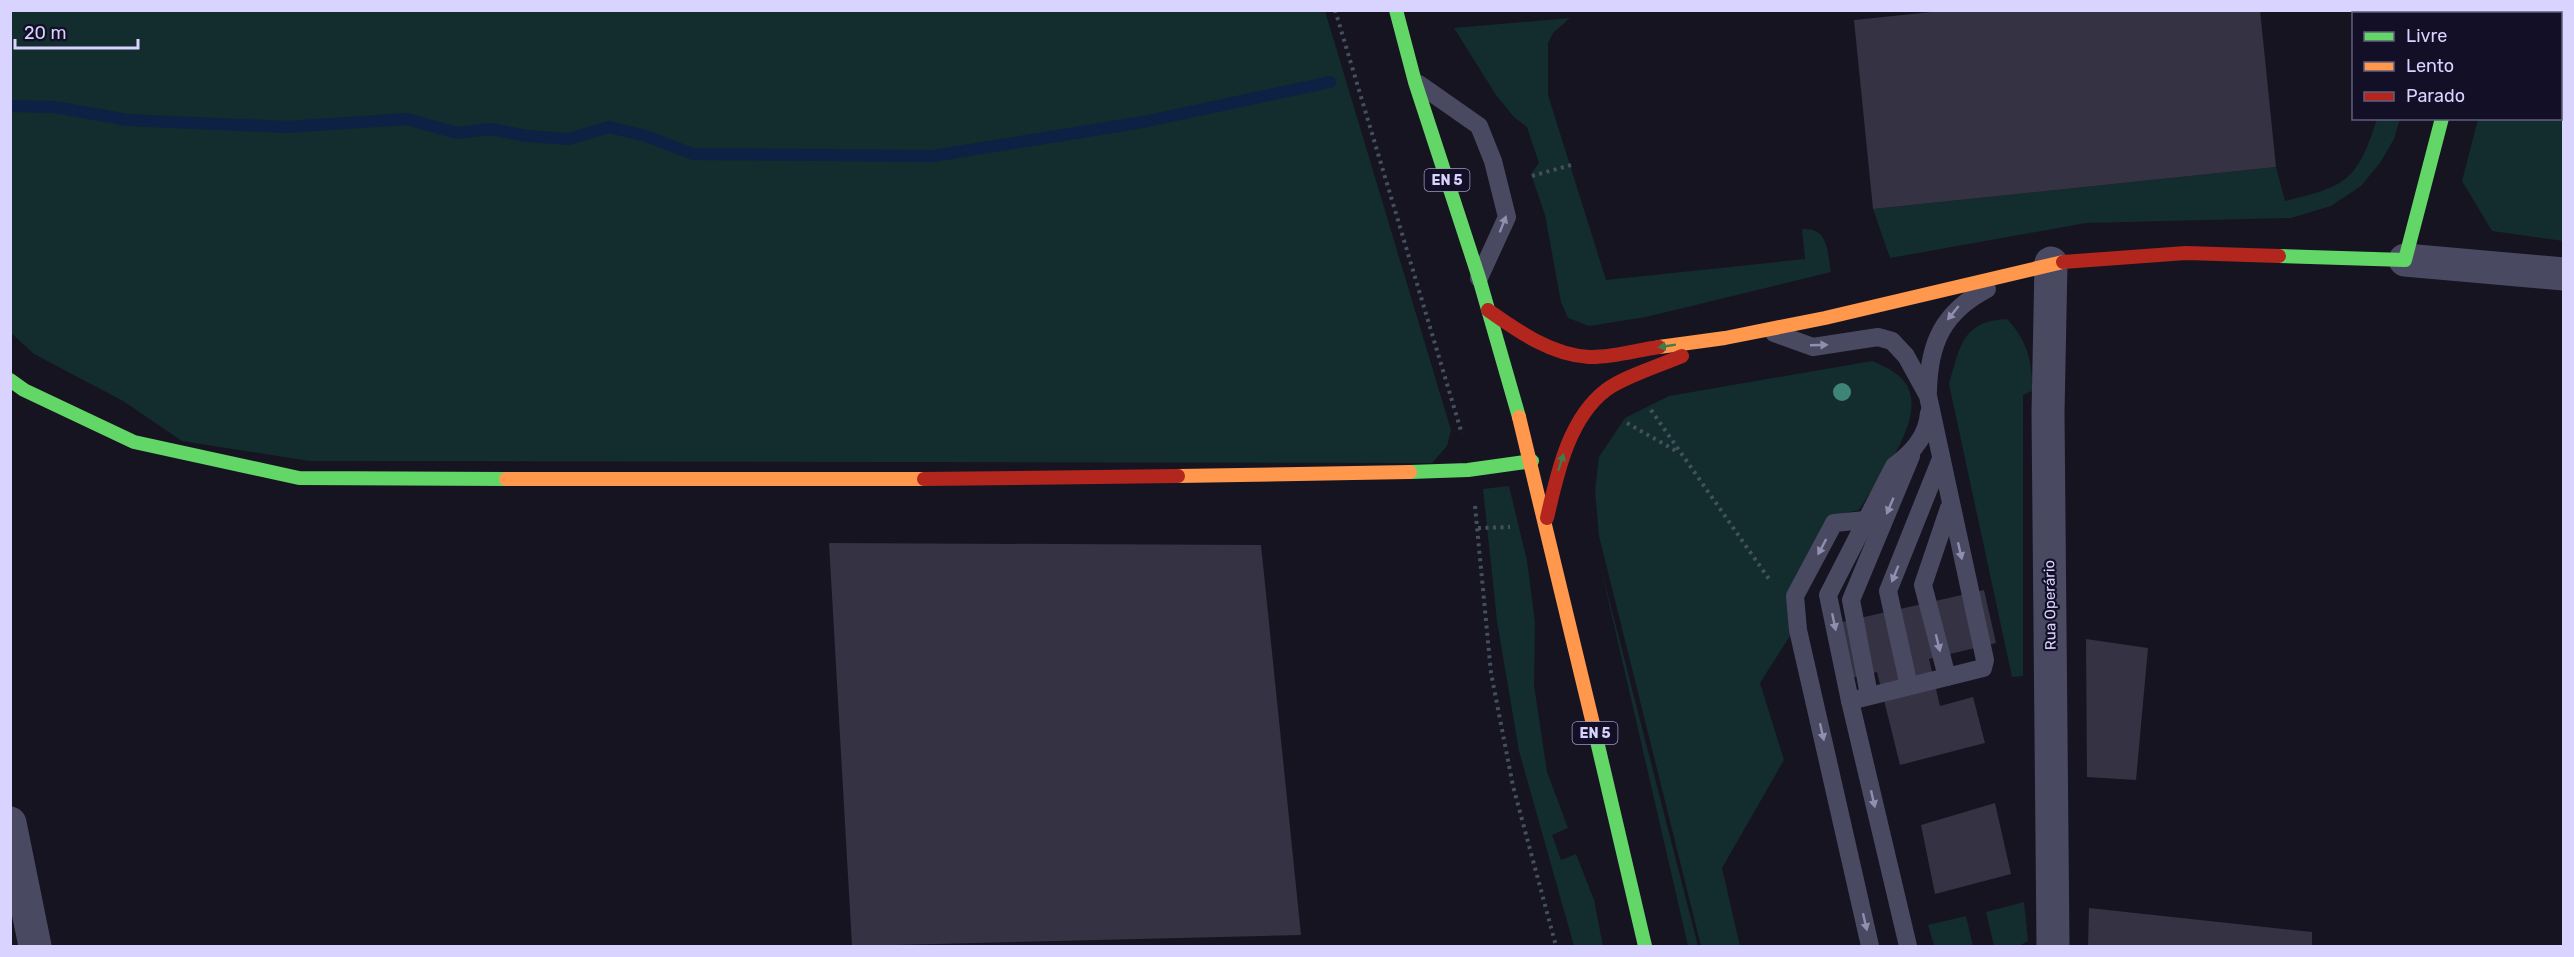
<svg xmlns="http://www.w3.org/2000/svg" width="2574" height="957" font-family="Rubik,sans-serif">
<style>
.green{fill:#132c2d}
.lines{fill:none;stroke-linecap:round;stroke-linejoin:round}
.stream{stroke:#0d2144;stroke-width:12}
.building{fill:#343243}
.path{stroke:#44505f;stroke-width:4;stroke-dasharray:3 4.5;stroke-linecap:butt}
.lane{stroke:#4a4962;stroke-width:18}
.street{stroke:#4a4962;stroke-width:33}
.fast{stroke:#63d668;stroke-width:14}
.slow{stroke:#ff974d;stroke-width:14}
.jam{stroke:#b3261e;stroke-width:14}
.tree{fill:#3e8478}
.oneway{fill:#928eb0}
.oneway2{fill:#3f7c4a}
.labels{text-anchor:middle;dominant-baseline:central;stroke-width:4.5;stroke-linejoin:round;paint-order:stroke}
.shield{fill:#130f26;stroke:#9e99be;stroke-width:1.5}
.shield-label{font-size:14px;font-weight:bold;fill:#d9d4ff}
.street-label{font-size:15px;fill:#d9d4ff;stroke:#130f26}
</style>
<rect width="100%" height="100%" fill="#161421"/>
<!-- green -->
<g class="green">
<polygon points="11,11 1325,11 1451,430 1447,446 1432,463 309,461 182,441 123,401 34,354 11,333"/>
<polygon points="2507,11 2563,11 2563,241 2492,231 2462,181 2478,119 2560,118 2560,14 2506,13"/>
<path d="M1570 18 1553 33 1548 43V95L1606 280 1805 259 1802 229C1829 227 1827 251 1831 272L1646 317 1589 326 1568 318 1561 302 1545 215 1531 174 1539 163 1527 127 1514 117 1496 95 1454 28Z"/>
<path d="M2377 119H2400L2394 139 2380 163 2361 186 2331 206 2291 218 2086 223 1890 258 1873 209 2276 167 2285 201C2347 186 2357 181 2377 119Z"/>
<path d="M2007 319C2027 340 2033 362 2032 391L2023 395V676L2012 677 1949 384C1960 347 1962 321 2007 319Z"/>
<path d="M1872 361C1887 367 1906 376 1910 393 1920 428 1877 481 1859 510L1831 516 1793 631 1760 683 1784 760 1722 868 1740 946H1701L1599 536 1595 491 1599 457 1625 418 1669 396Z"/>
<polygon points="1509,486 1527,561 1535,622 1534,685 1547,772 1568,828 1552,835 1561,860 1576,854 1594,900 1603,946 1574,946 1519,751 1497,621 1483,489"/>
<polygon points="1600,564 1698,946 1688,946"/>
<polygon points="2024,902 2028,941 2019,946 1994,946 1986,912"/>
<polygon points="1966,916 1973,946 1934,945 1928,925"/>
</g>
<g class="lines">
<!-- stream -->
<polyline class="stream" points="10,106 54,107 128,120 287,127 407,119 457,133 491,129 527,136 569,139 609,127 646,136 693,154 933,156 1143,122 1330,82"/>
</g>
<!-- building -->
<g class="building">
<polygon points="1951,10 2260,10 2276,167 1873,209 1854,20"/>
<polygon points="829,543 1261,545 1301,935 852,946"/>
<polygon points="1984,590 1996,643 1929,659 1940,706 1973,697 1985,743 1900,765 1877,672 1842,680 1829,625"/>
<polygon points="2086,639 2148,648 2136,780 2087,777"/>
<polygon points="1995,803 2011,874 1935,894 1921,825"/>
<polygon points="2089,908 2312,932 2312,946 2088,946"/>
</g>
<g class="lines">
<!-- path -->
<g class="path">
<polyline points="1335,10 1462,434"/>
<polyline points="1532,176 1571,165"/>
<polyline points="1651,410 1769,579"/>
<polyline points="1627,423 1678,452"/>
<polyline points="1475,506 1491,673 1513,786 1556,946"/>
<polyline points="1478,528 1510,527"/>
</g>
<!-- lane -->
<g class="lane">
<polyline points="1419,84 1479,126 1493,161 1507,217 1479,278"/>
<polyline points="1774,333 1813,347 1878,337 1892,341 1906,356 1928,396 1985,660 1983,668 1850,701"/>
<path d="M1928 391C1929 343 1943 312 1987 289"/>
<polyline points="1866,520 1834,523 1795,596 1798,630 1870,946"/>
<polyline points="1947,677 1923,585 1949,508"/>
<polyline points="1909,686 1888,591 1940,461"/>
<polyline points="1869,695 1851,600 1911,456"/>
<path d="M1908 946 1850 701 1828 595 1894 466C1912 453 1927 437 1929 413"/>
</g>
<!-- street -->
<g class="street">
<polyline points="2405,260 2564,274"/>
<polyline points="2051,263 2048,413 2053,946"/>
<polyline points="10,823 35,946"/>
</g>
<!-- fast -->
<g class="fast">
<polyline points="1396,10 1415,82 1479,278 1519,417"/>
<polyline points="2468,10 2468,14"/>
<polyline points="2279,256 2405,260 2442,118"/>
<polyline points="10,380 24,390 134,442 299,478 506,479"/>
<polyline points="1410,472 1468,470 1532,461"/>
<polyline points="1593,724 1645,946"/>
</g>
<!-- slow -->
<g class="slow">
<polyline points="1659,347 1725,338 1825,318 2063,262"/>
<polyline points="1519,417 1593,724"/>
<polyline points="1178,476 1410,472"/>
<polyline points="506,479 924,479"/>
</g>
<!-- jam -->
<g class="jam">
<polyline points="2063,262 2186,253 2279,256"/>
<path d="M1488 310C1518 331 1551 355 1589 357 1612 358 1637 350 1659 347"/>
<polyline points="924,479 1178,476"/>
<path d="M1547 518C1557 475 1568 419 1606 390 1623 377 1661 365 1682 356"/>
</g>
</g>
<!-- trees -->
<circle class="tree" cx="1842" cy="392" r="9"/>
<!-- one-way arrows -->
<defs><path id="oneway-solid" d="M-6-.8H1V-3.2L6.5 0L1 3.2V.8H-6Z" transform="scale(1.5)"/></defs>
<g class="oneway">
<use href="#oneway-solid" transform="translate(1503 224) rotate(-69)"/>
<use href="#oneway-solid" transform="translate(1953 313) rotate(129)"/>
<use href="#oneway-solid" transform="translate(1819 345) rotate(-2)"/>
<use href="#oneway-solid" transform="translate(1890 506) rotate(113)"/>
<use href="#oneway-solid" transform="translate(1822 547) rotate(118)"/>
<use href="#oneway-solid" transform="translate(1960 551) rotate(77)"/>
<use href="#oneway-solid" transform="translate(1895 574) rotate(112)"/>
<use href="#oneway-solid" transform="translate(1834 622) rotate(78)"/>
<use href="#oneway-solid" transform="translate(1938 643) rotate(76)"/>
<use href="#oneway-solid" transform="translate(1822 732) rotate(77)"/>
<use href="#oneway-solid" transform="translate(1873 799) rotate(77)"/>
<use href="#oneway-solid" transform="translate(1865 922) rotate(77)"/>
</g>
<g class="oneway2">
<use href="#oneway-solid" transform="translate(1667 346) rotate(171)"/>
<use href="#oneway-solid" transform="translate(1561 462) rotate(-72)"/>
</g>
<g class="labels">
<!-- shield labels -->
<g class="shield">
<rect x="1424.5" y="169" width="45" height="22" rx="4.5"/>
<rect x="1572.5" y="722" width="45" height="22" rx="4.5"/>
</g>
<g class="shield-label">
<text x="1447" y="180">EN 5</text>
<text x="1595" y="733">EN 5</text>
</g>
<!-- street labels -->
<g class="street-label">
<text transform="translate(2050 605) rotate(-91)">Rua Operário</text>
</g>
</g>
<!-- border -->
<rect width="2574" height="957" fill="none" stroke="#d9d4ff" stroke-width="24"/>
<!-- legend -->
<rect x="2352" y="12" width="210" height="108" fill="#130f26" stroke="#625e7d" stroke-width="1.5"/>
<rect x="2364" y="32" width="30" height="9" fill="#63d668" stroke="#625e7d" stroke-width="1.5"/>
<text x="2406" y="42" font-size="18" fill="#d9d4ff">Livre</text>
<rect x="2364" y="62" width="30" height="9" fill="#ff974d" stroke="#625e7d" stroke-width="1.5"/>
<text x="2406" y="72" font-size="18" fill="#d9d4ff">Lento</text>
<rect x="2364" y="92" width="30" height="9" fill="#b3261e" stroke="#625e7d" stroke-width="1.5"/>
<text x="2406" y="102" font-size="18" fill="#d9d4ff">Parado</text>
<!-- scale -->
<path d="M15 39v9h123v-9" fill="none" stroke="#d9d4ff" stroke-width="3"/>
<text x="24" y="39" font-size="18" fill="#d9d4ff" stroke="#130f26" stroke-width="4.5" paint-order="stroke">20 m</text>
</svg>
